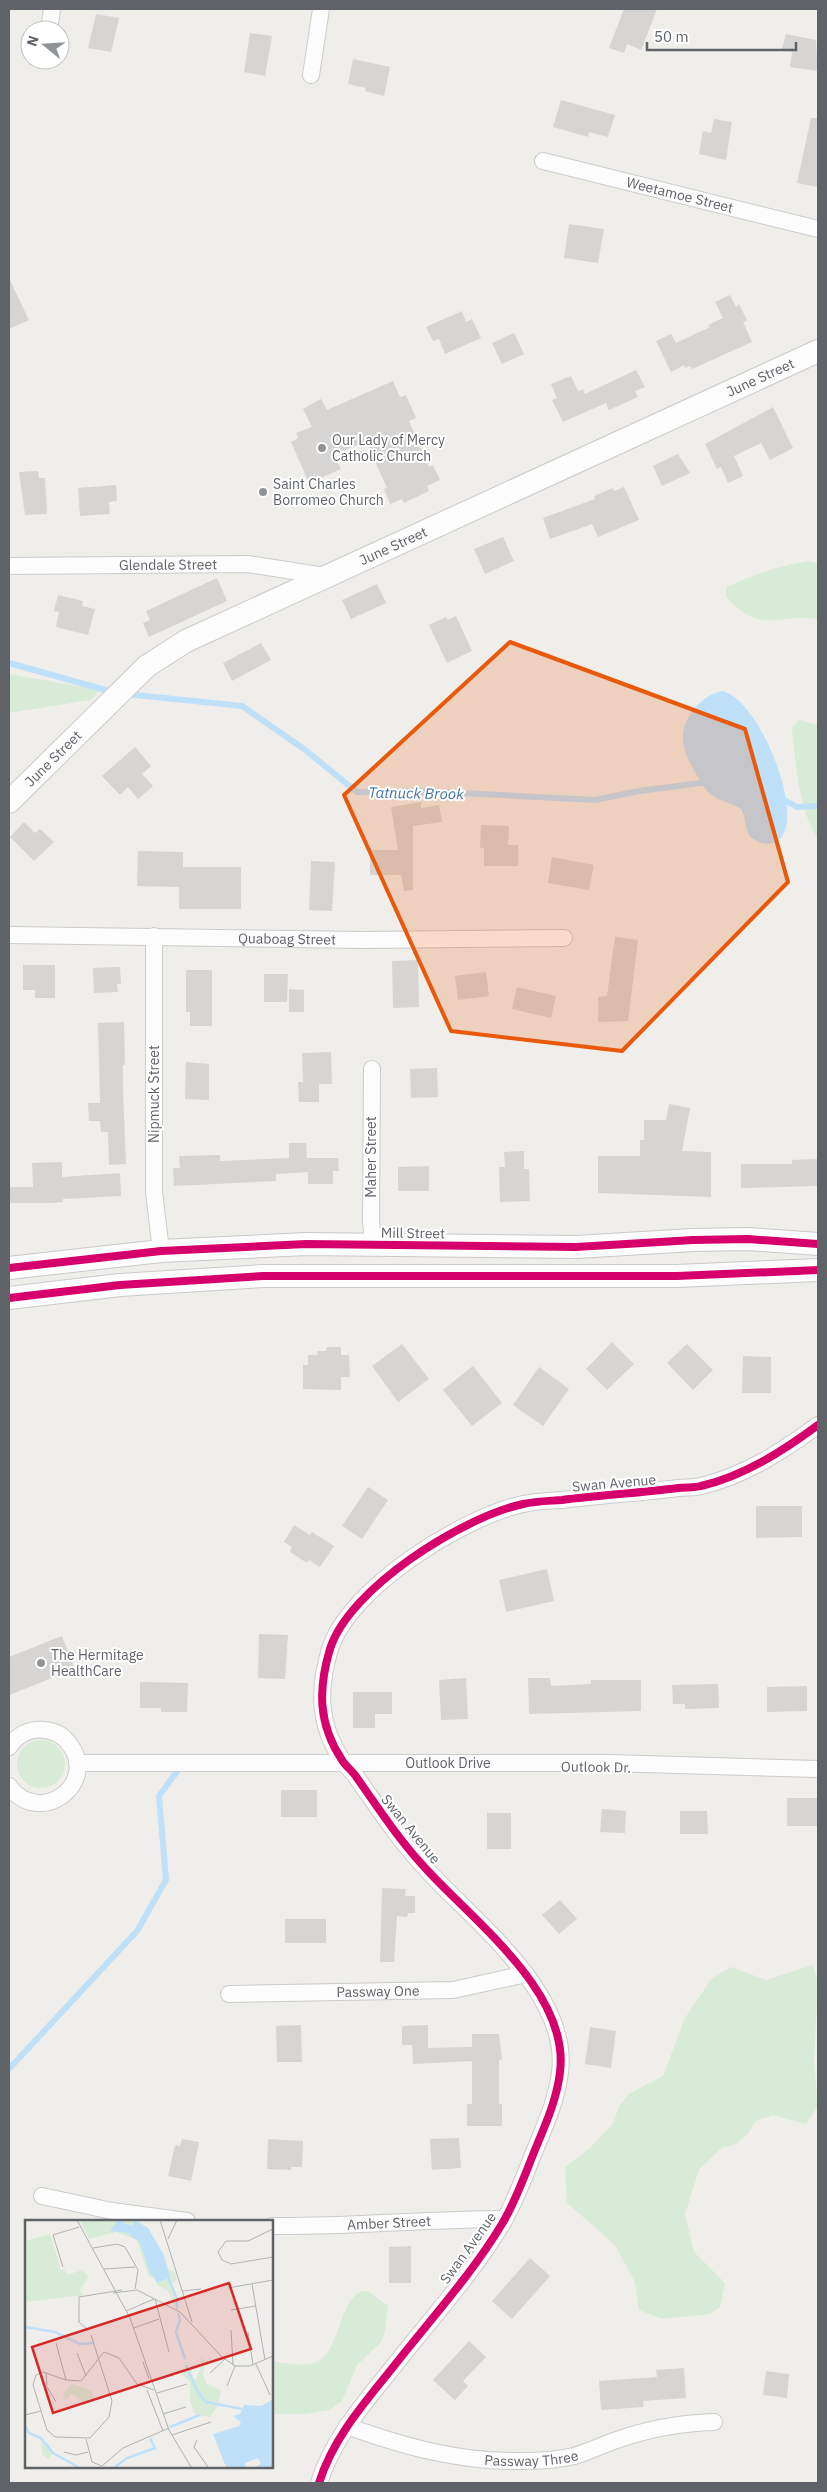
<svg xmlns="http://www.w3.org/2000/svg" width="827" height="2492" font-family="'IBM Plex Sans',sans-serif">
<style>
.green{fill:#d8ebd6}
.water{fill:#bfe0f9}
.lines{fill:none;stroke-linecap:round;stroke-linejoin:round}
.stream{stroke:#bfe0f9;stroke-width:6}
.building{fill:#d6d5d3}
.street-casing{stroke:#cbcccc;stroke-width:18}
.secondary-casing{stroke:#cacacb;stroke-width:24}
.street{stroke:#fdfcfc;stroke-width:16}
.secondary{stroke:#fdfcfc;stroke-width:22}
.cycleway-casing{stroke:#fff;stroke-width:11}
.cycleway{stroke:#d6006c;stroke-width:8}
.marked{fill:#e8590c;fill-opacity:0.2;stroke:#e8590c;stroke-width:4;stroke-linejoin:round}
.poi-dot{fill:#919496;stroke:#fff;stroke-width:2}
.labels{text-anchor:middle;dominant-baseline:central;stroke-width:4;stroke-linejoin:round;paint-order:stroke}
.street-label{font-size:14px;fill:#5f6368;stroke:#fff}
.poi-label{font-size:14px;fill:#5f6368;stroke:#fff;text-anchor:start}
.water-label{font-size:15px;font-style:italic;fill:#4174aa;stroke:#fff}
.inset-river{fill:none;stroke:#bfe0f9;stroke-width:2.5}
.inset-road{fill:none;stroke:#b1b2b2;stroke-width:1}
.view{fill:#d62828;fill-opacity:0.15;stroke:#d62828;stroke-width:2.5}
.inset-edge{fill:none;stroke:#5f6368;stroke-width:2.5}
</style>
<rect width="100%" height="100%" fill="#efeeea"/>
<!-- green -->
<g class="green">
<path d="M808 561 818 563V619C777 613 761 636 726 596L727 587C754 574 779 566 808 561Z"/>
<polygon points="9,674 100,690 90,700 9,713"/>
<path d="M799 720 818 725V840C798 807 796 765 792 728Z"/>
<circle cx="41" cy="1764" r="24"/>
<polygon points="813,1965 818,1982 814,2062 818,2106 806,2124 773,2115 755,2121 748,2134 736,2144 723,2147 699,2169 685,2214 694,2252 725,2283 720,2307 710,2314 662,2319 639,2310 635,2282 615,2245 567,2203 565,2167 590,2148 614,2122 619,2106 629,2094 663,2076 685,2018 712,1978 731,1967 766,1980"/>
<path d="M362 2291H368L388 2306 385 2330 382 2341 357 2365 342 2401 329 2410 305 2414H271V2361C328 2371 326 2361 345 2311 349 2303 353 2295 362 2291Z"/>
</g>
<!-- water -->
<path class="water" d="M723 691C767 704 820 855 761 843 758 842 751 838 749 835 745 827 746 817 741 809 732 803 714 799 707 791 698 778 683 755 683 738 683 716 703 694 723 691Z"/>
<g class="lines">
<!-- stream -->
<g class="stream">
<polyline points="9,663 113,692"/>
<polyline points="126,694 242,706 304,749 357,792 422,791 595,800 639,791 709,782"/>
<polyline points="779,797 797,807 818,806"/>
<polyline points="9,2069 137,1931 166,1880 159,1796 178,1770"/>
</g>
</g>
<!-- building -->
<g class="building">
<polygon points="624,9 657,9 641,50 627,44 624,53 609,48"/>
<polygon points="96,14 119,18 111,52 88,48"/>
<polygon points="250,33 272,36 265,76 244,72"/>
<polygon points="786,34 816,40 818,71 790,67 792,52 782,49"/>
<polygon points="353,59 390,67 384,96 365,91 366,88 348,84"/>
<polygon points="561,100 615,115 608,137 589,132 588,137 553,127"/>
<polygon points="811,118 818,118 818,187 797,183"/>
<polygon points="714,119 732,122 726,160 699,154 703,131 711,133"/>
<polygon points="569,224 604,229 598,263 564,258"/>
<polygon points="9,278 29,320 9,329"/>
<polygon points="730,295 736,307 739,304 747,320 743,322 752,342 692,369 690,366 685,368 684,365 671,372 656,341 671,334 676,343 710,327 708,325 723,318 715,302"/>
<polygon points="462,311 466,322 472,319 481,338 445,354 439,339 433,341 426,327"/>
<polygon points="514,333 524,354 502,364 492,343"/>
<polygon points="636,370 645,387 635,391 638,397 609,410 606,403 563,422 552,400 557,398 551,384 571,376 578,391 583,389 585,394"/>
<polygon points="393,381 400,397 406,395 416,418 409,421 429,467 433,465 440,480 427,486 429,491 404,503 402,499 390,504 384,489 387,488 366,441 334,455 341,469 309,483 291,442 298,438 296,433 312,427 303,409 321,399 327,410"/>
<polygon points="773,407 793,448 770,460 761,443 734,456 743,476 728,483 721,467 717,469 705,444"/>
<polygon points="678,454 690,473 662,486 653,466"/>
<polygon points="38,471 39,478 45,478 47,514 25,515 19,472"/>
<polygon points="116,485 117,501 109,502 110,514 80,516 78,488"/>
<polygon points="624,487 639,520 598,537 592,524 550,539 543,518 595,499 594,496 613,488 614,491"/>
<polygon points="503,537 514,561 485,574 474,549"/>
<polygon points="217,578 227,601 149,637 143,623 150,620 146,611"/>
<polygon points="377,584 386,603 351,619 342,600"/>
<polygon points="58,595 83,601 82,606 95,609 88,635 56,627 59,612 54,611"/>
<polygon points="456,616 472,651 447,663 429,625 446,617 448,620"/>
<polygon points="261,643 271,660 232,681 223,663"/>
<polygon points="135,747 151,766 142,774 153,786 138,799 128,787 120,795 102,776"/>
<polygon points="421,802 421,808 439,805 442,822 413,826 413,890 404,891 401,875 370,875 370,850 398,850 391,807"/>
<polygon points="24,822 35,833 40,829 54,842 34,861 10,837"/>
<polygon points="481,825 509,826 508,845 518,845 518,866 484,866 484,848 480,848"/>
<polygon points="138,851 183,852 183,867 241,867 241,909 179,909 179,887 137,886"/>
<polygon points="552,857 594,865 589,890 548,883"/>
<polygon points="311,861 335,862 332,911 309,910"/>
<polygon points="615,937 638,940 628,1021 598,1022 598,997 607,996"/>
<polygon points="418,960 419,1007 393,1008 392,961"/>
<polygon points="23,965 55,965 55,998 35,998 35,990 23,990"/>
<polygon points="120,967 121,984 117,984 118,992 94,993 93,968"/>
<polygon points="186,970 212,970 212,1026 190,1026 190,1012 186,1012"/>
<polygon points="486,972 489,996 458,1000 455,976"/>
<polygon points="264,974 288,974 287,1002 264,1002"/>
<polygon points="517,987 556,996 551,1018 512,1009"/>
<polygon points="289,989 304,990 304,1012 289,1012"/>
<polygon points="124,1022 125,1065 123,1065 123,1091 126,1164 109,1165 108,1132 101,1132 100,1121 89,1121 88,1103 100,1103 98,1023"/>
<polygon points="331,1052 332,1084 319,1084 319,1102 299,1102 298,1082 303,1082 302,1053"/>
<polygon points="186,1062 209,1064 209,1100 185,1099"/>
<polygon points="437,1068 438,1097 411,1098 410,1069"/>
<polygon points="669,1104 690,1108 682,1151 711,1152 711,1197 598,1193 598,1156 640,1156 640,1140 644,1140 644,1120 666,1120"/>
<polygon points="289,1143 306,1143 307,1158 338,1158 339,1171 333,1171 333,1184 308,1184 308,1172 276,1174 276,1181 174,1186 173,1168 180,1168 179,1156 220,1155 220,1161 289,1158"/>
<polygon points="524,1151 524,1169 529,1169 530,1201 500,1202 499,1167 505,1167 504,1152"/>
<polygon points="818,1159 818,1186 741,1188 741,1164 792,1164 792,1160"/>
<polygon points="62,1162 62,1177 120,1173 121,1196 63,1199 63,1202 51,1203 9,1203 9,1187 33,1187 32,1163"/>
<polygon points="429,1166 429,1191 398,1191 398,1167"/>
<polygon points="612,1342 634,1364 607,1390 586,1369"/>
<polygon points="402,1344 429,1379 398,1402 372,1366"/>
<polygon points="687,1344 713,1370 693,1390 667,1363"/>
<polygon points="327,1347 341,1347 341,1355 349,1355 350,1377 341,1377 341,1390 303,1389 303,1365 308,1365 308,1355 318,1355 317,1351 326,1351"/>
<polygon points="743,1356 771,1357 771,1393 742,1393"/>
<polygon points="473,1366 502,1403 472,1426 443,1390"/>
<polygon points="539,1367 569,1389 543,1426 513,1405"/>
<polygon points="368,1487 388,1500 362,1539 342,1526"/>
<polygon points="756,1506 802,1506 802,1537 756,1538"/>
<polygon points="294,1525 310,1535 312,1532 334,1546 320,1567 309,1560 307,1563 290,1552 292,1547 284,1542"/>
<polygon points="547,1569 554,1601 506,1612 499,1580"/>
<polygon points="259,1634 288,1635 285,1679 258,1678"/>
<polygon points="62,1636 75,1669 9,1695 9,1657"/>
<polygon points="466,1678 468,1719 441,1720 439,1680"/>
<polygon points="528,1678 550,1678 551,1686 591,1684 591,1680 641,1680 641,1711 529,1714"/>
<polygon points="140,1682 188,1683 187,1712 161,1712 161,1708 140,1708"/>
<polygon points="718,1684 719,1708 685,1709 685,1704 673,1704 672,1685"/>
<polygon points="807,1686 807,1711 767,1712 767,1687"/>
<polygon points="353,1692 392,1692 392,1714 375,1714 375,1728 353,1728"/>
<rect x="281" y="1790" width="36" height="27"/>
<rect x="787" y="1798" width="31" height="28"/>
<polygon points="602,1809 626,1811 625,1833 600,1832"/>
<polygon points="680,1811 707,1811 708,1834 680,1834"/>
<rect x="487" y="1813" width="24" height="36"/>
<polygon points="382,1888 406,1889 405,1896 415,1896 415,1913 408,1913 407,1917 397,1916 394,1962 380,1962"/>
<polygon points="560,1900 577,1919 559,1934 542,1915"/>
<rect x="285" y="1919" width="41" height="24"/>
<polygon points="301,2025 302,2062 277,2062 276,2026"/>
<polygon points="428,2025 428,2048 472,2047 472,2034 499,2034 502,2059 499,2060 499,2104 502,2104 502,2126 467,2126 467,2104 472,2104 472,2061 413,2064 412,2045 402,2045 402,2026"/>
<polygon points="590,2027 616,2031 611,2068 585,2064"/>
<polygon points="459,2138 461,2168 432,2170 430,2139"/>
<polygon points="182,2139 199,2142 191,2181 168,2176 175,2145 180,2146"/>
<polygon points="268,2139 303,2141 302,2167 291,2167 291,2170 267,2169"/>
<polygon points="411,2246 411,2283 389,2283 389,2247"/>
<polygon points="530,2258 550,2276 512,2319 492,2301"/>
<polygon points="469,2341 486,2357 463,2381 468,2386 455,2400 433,2380"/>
<polygon points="684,2368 686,2398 643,2401 644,2407 601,2410 599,2381 657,2377 656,2370"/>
<polygon points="766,2371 789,2374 787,2398 763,2395"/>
</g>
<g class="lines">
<defs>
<g id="street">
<polyline points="49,30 52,9"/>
<polyline points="311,75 321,9"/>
<path id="s1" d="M543 161 818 229"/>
<path id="s2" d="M9 566 248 564 325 576"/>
<path id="s3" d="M9 935 363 940 564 938"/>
<polyline points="154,936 154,1192 161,1251"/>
<polyline points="372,1069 371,1221 373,1245"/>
<path d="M9 1747C17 1735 30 1728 45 1730 55 1731 64 1736 70 1745 99 1784 39 1828 9 1786"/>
<path id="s4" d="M77 1763H609L818 1769"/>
<path id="s5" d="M229 1994 453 1990 526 1974"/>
<polyline points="42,2196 112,2211 187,2221"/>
<path id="s6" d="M271 2226C349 2227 427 2219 505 2219"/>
<path id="s7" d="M347 2426C405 2447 460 2462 521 2461 539 2461 558 2460 574 2456 588 2452 600 2446 614 2441 647 2429 678 2423 714 2422"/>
<path d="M319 2483C333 2438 365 2402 394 2366 430 2320 472 2274 502 2224 517 2199 526 2171 537 2145 547 2121 557 2098 560 2072 570 1994 476 1923 428 1871 401 1843 379 1809 357 1778 353 1771 346 1767 342 1760 318 1724 318 1689 330 1649 349 1588 463 1517 523 1504 536 1501 549 1501 562 1500 601 1495 640 1493 678 1488 686 1487 694 1488 701 1486 744 1476 783 1451 818 1425"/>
</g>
<g id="secondary">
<path id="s8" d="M9 802 147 666 186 641 818 351"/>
<polyline points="9,1268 161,1251 306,1244 576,1247 693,1240 748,1239 818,1244"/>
<polyline points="9,1298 120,1285 263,1276 677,1276 818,1270"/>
</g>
</defs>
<!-- street casing -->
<use href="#street" class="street-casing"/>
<!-- secondary casing -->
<use href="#secondary" class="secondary-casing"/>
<!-- street -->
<use href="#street" class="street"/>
<!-- secondary -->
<use href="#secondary" class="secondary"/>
<defs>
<g id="cycleway">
<polyline points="9,1268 161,1251 306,1244 576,1247 693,1240 748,1239 818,1244"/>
<polyline points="9,1298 120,1285 263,1276 677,1276 818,1270"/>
<path d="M319 2483C333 2438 365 2402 394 2366 430 2320 472 2274 502 2224 517 2199 526 2171 537 2145 547 2121 557 2098 560 2072 570 1994 476 1923 428 1871 401 1843 379 1809 357 1778 353 1771 346 1767 342 1760 318 1724 318 1689 330 1649 349 1588 463 1517 523 1504 536 1501 549 1501 562 1500 601 1495 640 1493 678 1488 686 1487 694 1488 701 1486 744 1476 783 1451 818 1425"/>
</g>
</defs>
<!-- cycleway casing -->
<use href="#cycleway" class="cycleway-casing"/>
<!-- cycleway -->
<use href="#cycleway" class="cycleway"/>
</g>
<!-- marked area -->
<path class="marked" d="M510 642 745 729 788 882 622 1051 451 1031 344 795Z"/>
<!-- markers -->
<g class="poi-dot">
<circle cx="322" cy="448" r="5"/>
<circle cx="263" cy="492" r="5"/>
<circle cx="41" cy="1663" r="5"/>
</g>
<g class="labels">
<!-- street labels -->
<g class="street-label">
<text stroke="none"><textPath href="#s1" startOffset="141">Weetamoe Street</textPath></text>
<text stroke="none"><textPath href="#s8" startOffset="872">June Street</textPath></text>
<text stroke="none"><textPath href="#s8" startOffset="468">June Street</textPath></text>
<text stroke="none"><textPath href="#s2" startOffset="159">Glendale Street</textPath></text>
<text stroke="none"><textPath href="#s8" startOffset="62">June Street</textPath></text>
<text stroke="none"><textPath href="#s3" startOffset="278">Quaboag Street</textPath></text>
<text transform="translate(154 1094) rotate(-90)">Nipmuck Street</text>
<text transform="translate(371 1157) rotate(-90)">Maher Street</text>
<text transform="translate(413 1233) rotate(1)">Mill Street</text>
<text transform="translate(614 1483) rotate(-5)">Swan Avenue</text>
<text stroke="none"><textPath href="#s4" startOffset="371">Outlook Drive</textPath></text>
<text transform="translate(596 1767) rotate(1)">Outlook Dr.</text>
<text transform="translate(411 1829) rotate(51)">Swan Avenue</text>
<text stroke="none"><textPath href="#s5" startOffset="149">Passway One</textPath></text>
<text stroke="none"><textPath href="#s6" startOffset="118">Amber Street</textPath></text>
<text transform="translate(468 2248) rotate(-54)">Swan Avenue</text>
<text stroke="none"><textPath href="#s7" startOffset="189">Passway Three</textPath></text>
</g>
<!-- poi labels -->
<g class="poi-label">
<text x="332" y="440">Our Lady of Mercy<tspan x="332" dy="16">Catholic Church</tspan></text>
<text x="273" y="484">Saint Charles<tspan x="273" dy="16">Borromeo Church</tspan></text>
<text x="51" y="1655">The Hermitage<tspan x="51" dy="16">HealthCare</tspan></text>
</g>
<!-- water labels -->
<g class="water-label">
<text transform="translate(416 793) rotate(1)">Tatnuck Brook</text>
</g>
</g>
<!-- overview -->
<g transform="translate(25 2220)">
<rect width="248" height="248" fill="#efeeea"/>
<path d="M55 0H112L123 8 144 50 150 52 152 60 148 62V70L152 89 142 70 133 66 128 57H124L112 20 91 12 64 19ZM25 14 36 50 39 49 42 55 57 50 61 54 63 58 55 69 58 75 0 82V21ZM176 136 181 142 178 154 181 163 196 170 193 185 185 197 170 194 165 181V163L157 153 168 145 166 154 170 161 176 146ZM47 164 66 170 69 178 59 182 47 174 40 180 38 173ZM16 218 28 231 24 239 17 234Z" fill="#d8ebd6"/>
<path d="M93 0 107 6 110 1 123 8 139 35 145 57 133 63 125 53 115 23 103 13 85 11ZM247 180V247H230L236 244 233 238 220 243V247H201L188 214 214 206 216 202 208 196 215 194 219 185 236 186Z" fill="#bfe0f9"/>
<path class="inset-river" d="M143 57 152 79V89M153 93 155 100 151 112 160 139M0 107 30 112 55 124 68 123M161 145 172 171 181 182 217 189M0 206 4 213 16 218 28 233 53 247M145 207 175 195M90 247 102 238 130 228 125 218"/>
<path class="inset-road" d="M52 0 105 98 144 210 166 247M135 0 167 102M248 9 223 21H201L193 32 197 40 206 44 248 37M143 19 152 0M68 28 92 24 100 27 113 50 110 69M38 47 28 15 54 7M79 49 110 47M227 64 240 140M203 68 248 60M157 71 176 69M88 73 112 70 155 92 197 137 210 146H225L248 136M130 79 144 132M206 90 231 86M101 91 129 79M109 108 134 99M63 110 54 102V77L97 70M206 110 208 145M223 112 228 145M31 123 41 160M52 133 61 156M118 142 124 159M231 144 245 175M21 153 22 167 31 182M185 153 200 139M202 166 210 146M122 170 138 211M132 173 162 164M16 191 22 210 30 217 65 218 84 197 87 181 66 115M138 194 161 187M0 195 16 191 8 165 11 155 18 152 41 160 56 161 79 132 94 138 112 164 129 170M147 215 186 202M61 219 67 242 77 246 98 228 144 208M172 220 169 227 183 247M39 232 51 235 63 232"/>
<path class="view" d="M204 63 226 129 28 193 7 127Z"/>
<rect width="248" height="248" class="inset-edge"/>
</g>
<!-- border -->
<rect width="827" height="2492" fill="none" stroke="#5f6368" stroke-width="20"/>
<!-- north arrow -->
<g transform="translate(45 45) rotate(288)"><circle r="24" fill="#ffffff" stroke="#bfc1c3"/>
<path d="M0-4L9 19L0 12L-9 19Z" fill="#919496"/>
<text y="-8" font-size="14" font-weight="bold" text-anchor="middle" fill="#5f6368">N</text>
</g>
<!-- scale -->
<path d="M647 42v8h149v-8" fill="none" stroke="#5f6368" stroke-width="2.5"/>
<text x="654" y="42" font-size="15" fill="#5f6368" stroke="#ffffff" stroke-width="4" paint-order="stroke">50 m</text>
</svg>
